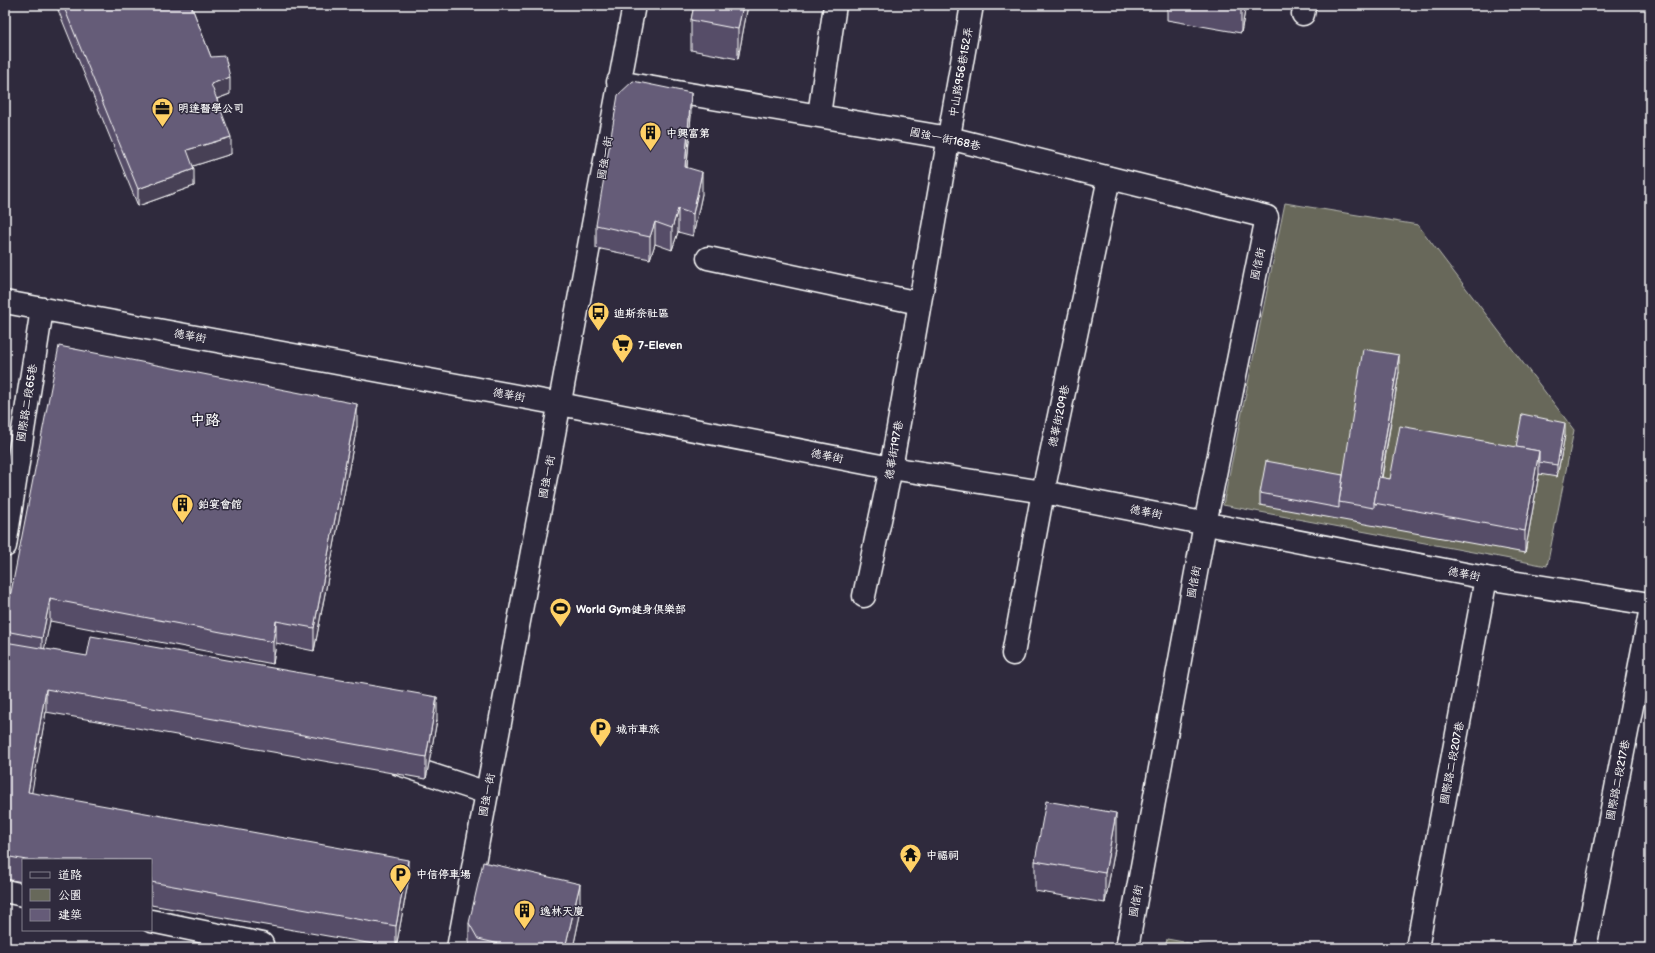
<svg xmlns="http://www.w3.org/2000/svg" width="1655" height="953" font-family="'Balsamiq Sans','LXGW WenKai TC',sans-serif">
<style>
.green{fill:#67685a;stroke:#b3b4ac}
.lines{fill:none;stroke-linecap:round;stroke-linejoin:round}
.minor-casing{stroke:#fff;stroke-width:25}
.minor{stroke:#2f2a3d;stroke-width:22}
.wall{fill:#574e67;stroke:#fff}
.shaded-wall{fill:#474054;stroke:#fff}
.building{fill:#655b78;stroke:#fff}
.labels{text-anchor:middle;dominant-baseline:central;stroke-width:3;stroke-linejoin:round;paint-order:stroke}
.street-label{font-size:11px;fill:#fff;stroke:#2f2a3d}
.poi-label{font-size:11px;font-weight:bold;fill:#fff;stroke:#2f2a3d;text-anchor:start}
.district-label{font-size:15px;font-weight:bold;fill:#fff;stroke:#2f2a3d}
</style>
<rect width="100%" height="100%" fill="#2f2a3d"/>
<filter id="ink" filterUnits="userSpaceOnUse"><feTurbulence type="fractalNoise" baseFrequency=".025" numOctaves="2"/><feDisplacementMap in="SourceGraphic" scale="8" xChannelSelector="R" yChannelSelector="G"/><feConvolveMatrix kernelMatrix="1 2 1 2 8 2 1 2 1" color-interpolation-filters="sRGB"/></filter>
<g filter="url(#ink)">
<!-- green -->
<g class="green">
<polygon points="1285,203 1418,225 1574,430 1547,566 1223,505"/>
<polygon points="1167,939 1217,948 1165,948"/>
</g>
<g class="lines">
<defs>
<g id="minor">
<polyline points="1303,14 1305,5"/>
<polyline points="618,82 949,138 1267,217 1205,524 1127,948"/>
<polyline points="819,115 835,5"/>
<polyline points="708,258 919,303"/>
<polyline points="5,302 560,404 891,468 1043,492 1486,578 1650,604"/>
<polyline points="5,546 42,309"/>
<polyline points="864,596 891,468 972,5"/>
<polyline points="1013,654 1043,492 1109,178"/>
<polyline points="399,764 487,793"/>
<polyline points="5,891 23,895"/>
<polyline points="151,921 262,944"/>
<polyline points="458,948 634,5"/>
<polyline points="1417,948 1486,578"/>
<polyline points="1585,948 1650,613"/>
</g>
</defs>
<!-- minor casing -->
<use href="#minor" class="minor-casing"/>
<!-- minor -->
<use href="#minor" class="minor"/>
</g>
<!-- wall -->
<g class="wall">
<polygon points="56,5 191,5 211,57 230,94 217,99 231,154 193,166 194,186 138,206"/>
<polygon points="694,5 748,5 738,59 691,50 691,20"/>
<polygon points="1167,5 1246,5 1241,33 1167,20"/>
<polygon points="691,115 687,167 702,194 693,236 678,232 672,250 655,244 650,259 596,248 596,225"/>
<polygon points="1399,372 1382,478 1390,479 1565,435 1557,477 1539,474 1525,553 1260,505 1260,493 1343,475"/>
<polygon points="357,426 314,651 276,643 273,664 50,621 44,649 437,720 426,779 46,712 31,793 408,882 396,948 151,905 151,860 23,860 23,882 5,879 5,623"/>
<polygon points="1116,843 1105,903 1035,891 1035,861"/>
<polygon points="580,915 573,948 469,948 469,923"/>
</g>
<!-- shaded-wall -->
<g class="shaded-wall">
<polygon points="743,5 748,5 738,59 738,29"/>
<polygon points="1241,5 1246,5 1241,33"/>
<polygon points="230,77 230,94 211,101 211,84"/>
<polygon points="691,93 691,115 685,189 685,167"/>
<polygon points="231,137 231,154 187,168 187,150"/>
<polygon points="194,169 194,186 138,206 138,189"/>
<polygon points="702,172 702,194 693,236 693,214"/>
<polygon points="678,209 678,232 672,250 672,228"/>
<polygon points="655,222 655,244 650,259 650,237"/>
<polygon points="1399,355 1399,372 1377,504 1375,504"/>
<polygon points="357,404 357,426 314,651 314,628"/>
<polygon points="1565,423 1565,435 1557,477 1557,465"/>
<polygon points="1539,451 1539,474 1525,553 1525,531"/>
<polygon points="50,599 50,621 42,661 42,638"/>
<polygon points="276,621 276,643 273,664 273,642"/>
<polygon points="46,689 46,712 28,814 28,792"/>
<polygon points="437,697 437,720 426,779 426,757"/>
<polygon points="1116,813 1116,843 1105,903 1105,873"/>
<polygon points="408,860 408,882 396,948 396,926"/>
<polygon points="580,884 580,915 573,948 565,948"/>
</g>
<!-- building -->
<g class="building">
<polygon points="63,5 191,5 211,57 225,56 230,77 211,84 231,137 187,150 194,169 138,189"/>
<polygon points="694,5 743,5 738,29 691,20"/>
<polygon points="633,81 691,93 685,167 702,172 693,214 678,209 672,228 655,222 650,237 596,225 618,95"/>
<polygon points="59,346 357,404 314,628 276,621 273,642 50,599 42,638 5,631 5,623"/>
<polygon points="1363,349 1399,355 1379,477 1374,503 1374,508 1339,502"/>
<polygon points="1522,414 1565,423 1557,465 1539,462 1539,451 1516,447"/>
<polygon points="1400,426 1539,451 1525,531 1374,503 1379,477 1390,479"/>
<polygon points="1266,461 1343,475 1339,502 1339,508 1260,493"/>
<polygon points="91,636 437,697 426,757 46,689 28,792 408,860 396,926 151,882 151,860 26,860 5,856 5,642 87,656"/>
<polygon points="1046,801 1116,813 1105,873 1035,861"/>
<polygon points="483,862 580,884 565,948 517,948 478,939 469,923"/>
</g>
</g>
<!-- icons -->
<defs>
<symbol id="office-pin" viewBox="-11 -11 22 30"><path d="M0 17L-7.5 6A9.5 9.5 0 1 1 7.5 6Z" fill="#ffd166" stroke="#2f2a3d"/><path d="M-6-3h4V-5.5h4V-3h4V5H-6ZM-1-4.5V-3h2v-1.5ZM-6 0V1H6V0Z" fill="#111"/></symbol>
<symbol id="building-pin" viewBox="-11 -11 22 30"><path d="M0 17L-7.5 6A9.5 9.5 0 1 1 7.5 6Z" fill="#ffd166" stroke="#2f2a3d"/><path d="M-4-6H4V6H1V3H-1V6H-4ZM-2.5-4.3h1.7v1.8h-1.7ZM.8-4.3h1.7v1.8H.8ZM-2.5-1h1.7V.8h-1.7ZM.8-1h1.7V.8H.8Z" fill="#111"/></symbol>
<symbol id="bus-pin" viewBox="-11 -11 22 30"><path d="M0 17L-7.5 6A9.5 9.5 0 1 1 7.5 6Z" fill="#ffd166" stroke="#2f2a3d"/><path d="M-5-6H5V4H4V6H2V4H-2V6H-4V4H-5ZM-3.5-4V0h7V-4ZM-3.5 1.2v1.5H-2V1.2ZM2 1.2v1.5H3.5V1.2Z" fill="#111"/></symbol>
<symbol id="supermarket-pin" viewBox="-11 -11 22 30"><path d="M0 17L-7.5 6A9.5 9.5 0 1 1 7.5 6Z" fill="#ffd166" stroke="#2f2a3d"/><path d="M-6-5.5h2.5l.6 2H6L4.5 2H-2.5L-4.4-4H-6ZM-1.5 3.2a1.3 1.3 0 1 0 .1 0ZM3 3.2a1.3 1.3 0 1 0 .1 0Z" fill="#111"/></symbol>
<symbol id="stadium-pin" viewBox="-11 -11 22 30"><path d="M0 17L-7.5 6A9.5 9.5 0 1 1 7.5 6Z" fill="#ffd166" stroke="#2f2a3d"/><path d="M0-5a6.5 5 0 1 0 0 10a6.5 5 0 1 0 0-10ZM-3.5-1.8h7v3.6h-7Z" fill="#111"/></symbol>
<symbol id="parking-pin" viewBox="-11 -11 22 30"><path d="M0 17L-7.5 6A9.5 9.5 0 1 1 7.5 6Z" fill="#ffd166" stroke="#2f2a3d"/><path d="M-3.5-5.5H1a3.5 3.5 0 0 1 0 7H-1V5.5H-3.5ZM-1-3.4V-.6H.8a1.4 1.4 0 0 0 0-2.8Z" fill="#111"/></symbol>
<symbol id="temple-pin" viewBox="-11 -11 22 30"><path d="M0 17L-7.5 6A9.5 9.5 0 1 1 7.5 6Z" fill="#ffd166" stroke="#2f2a3d"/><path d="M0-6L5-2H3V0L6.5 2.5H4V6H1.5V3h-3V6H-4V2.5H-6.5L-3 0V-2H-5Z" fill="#111"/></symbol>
</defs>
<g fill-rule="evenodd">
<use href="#office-pin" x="150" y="96" width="25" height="34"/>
<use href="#building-pin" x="638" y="120" width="25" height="34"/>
<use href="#bus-pin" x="586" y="300" width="25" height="34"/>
<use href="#supermarket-pin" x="610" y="332" width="25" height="34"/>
<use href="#building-pin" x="170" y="492" width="25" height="34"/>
<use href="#stadium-pin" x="548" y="596" width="25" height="34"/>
<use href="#parking-pin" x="588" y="716" width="25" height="34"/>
<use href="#temple-pin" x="898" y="842" width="25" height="34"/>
<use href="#parking-pin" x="388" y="862" width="25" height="34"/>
<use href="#building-pin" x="512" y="898" width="25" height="34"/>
</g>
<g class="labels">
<!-- street labels -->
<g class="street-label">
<text transform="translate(961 72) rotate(-80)">中山路956巷152弄</text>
<text transform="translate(945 139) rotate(12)">國強一街168巷</text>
<text transform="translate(605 158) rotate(-80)">國強一街</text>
<text transform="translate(1258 264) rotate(-78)">國信街</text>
<text transform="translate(190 336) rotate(10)">德華街</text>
<text transform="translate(509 395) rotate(10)">德華街</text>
<text transform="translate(27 403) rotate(-81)">國際路二段65巷</text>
<text transform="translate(1059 416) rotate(-78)">德華街209巷</text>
<text transform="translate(894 450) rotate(-80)">德華街197巷</text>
<text transform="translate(827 456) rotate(11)">德華街</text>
<text transform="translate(547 477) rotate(-79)">國強一街</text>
<text transform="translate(1146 512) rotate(11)">德華街</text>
<text transform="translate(1464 574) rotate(11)">德華街</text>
<text transform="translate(1194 582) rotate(-80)">國信街</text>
<text transform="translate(1452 763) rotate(-79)">國際路二段207巷</text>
<text transform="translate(1618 780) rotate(-79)">國際路二段217巷</text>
<text transform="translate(487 795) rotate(-79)">國強一街</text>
<text transform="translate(1136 901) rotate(-80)">國信街</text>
</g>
<!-- poi labels -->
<g class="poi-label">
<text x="178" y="108">明達醫學公司</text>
<text x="666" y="133">中興富第</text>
<text x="614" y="313">迪斯奈社區</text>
<text x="638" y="345">7-Eleven</text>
<text x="198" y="504">鉑宴會館</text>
<text x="576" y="609">World Gym健身俱樂部</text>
<text x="616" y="729">城市車旅</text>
<text x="926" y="855">中福祠</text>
<text x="416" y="874">中信停車場</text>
<text x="540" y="911">逸林天廈</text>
</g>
<!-- district labels -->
<g class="district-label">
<text x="205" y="420">中路</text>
</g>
</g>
<!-- margin -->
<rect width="1655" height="953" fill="none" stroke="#2f2a3d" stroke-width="20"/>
<rect x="10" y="10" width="1635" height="933" fill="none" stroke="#fff" stroke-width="1.5" filter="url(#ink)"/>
<!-- legend -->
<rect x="22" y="859" width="130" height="72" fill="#2f2a3d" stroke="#827f8b"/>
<rect x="30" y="872" width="20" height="6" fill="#2f2a3d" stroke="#827f8b"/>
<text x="58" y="879" font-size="12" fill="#ffffff">道路</text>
<rect x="30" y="889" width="20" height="12" fill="#67685a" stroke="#827f8b"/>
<text x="58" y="899" font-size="12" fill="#ffffff">公園</text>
<rect x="30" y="909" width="20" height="12" fill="#655b78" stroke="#827f8b"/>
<text x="58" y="919" font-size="12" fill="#ffffff">建築</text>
</svg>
